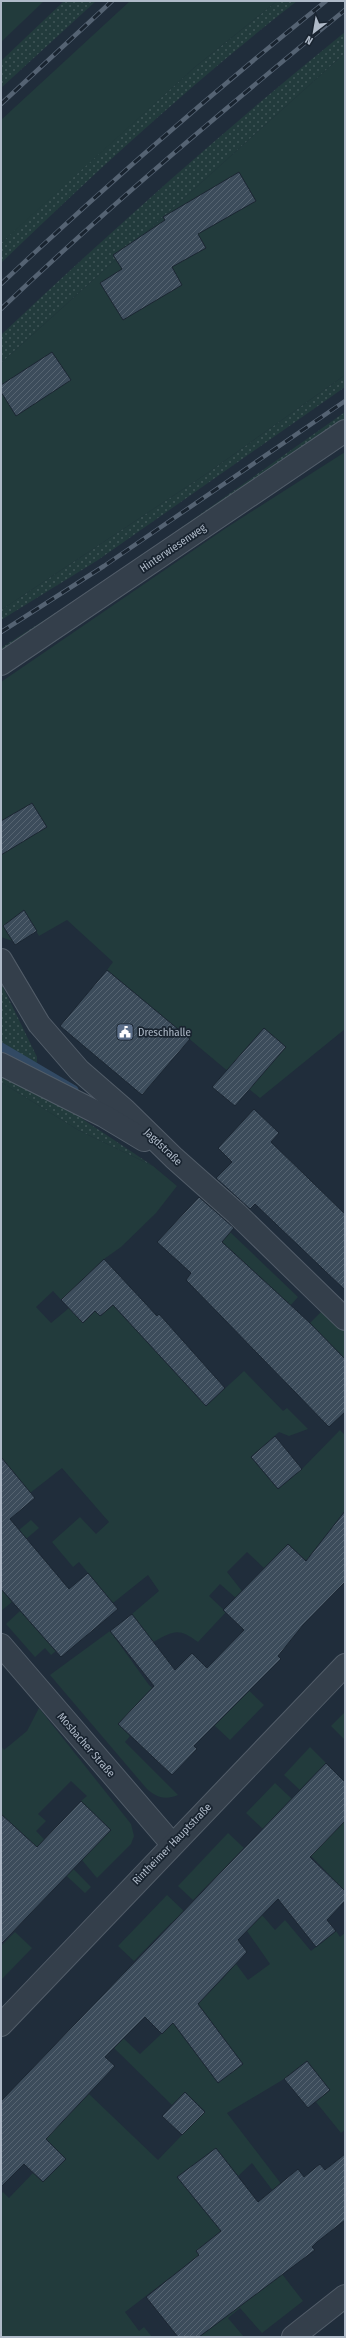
<svg xmlns="http://www.w3.org/2000/svg" width="346" height="2338" font-family="'Fira Sans Condensed',sans-serif">
<style>
.grass{fill:url(#grass-dots)}
.garden{fill:#223b3c}
.lines{fill:none;stroke-linecap:round;stroke-linejoin:round}
.stream{stroke:#324a64;stroke-width:9}
.building{fill:url(#building-hatch);stroke:#1b2632}
.minor-casing{stroke:#525d69;stroke-width:24}
.minor{stroke:#343f4b;stroke-width:22}
.rail-casing{stroke:#556373;stroke-width:4.5}
.rail{stroke:#192430;stroke-width:3;stroke-dasharray:9;stroke-linecap:butt}
.labels{text-anchor:middle;dominant-baseline:central;stroke-width:3.5;stroke-linejoin:round;paint-order:stroke}
.street-label{font-size:11px;fill:#afbac8;stroke:#192430}
.poi-label{font-size:11px;fill:#afbac8;stroke:#192430;text-anchor:start}
</style>
<defs>
<pattern id="grass-dots" width="8" height="8" patternUnits="userSpaceOnUse"><rect width="8" height="8" fill="#223b3c"/><path d="M2 2h.1M6 6h.1" fill="none" stroke="#405557" stroke-width="1.8" stroke-linecap="round"/></pattern>
<pattern id="building-hatch" width="6" height="6" patternUnits="userSpaceOnUse"><rect width="6" height="6" fill="#3c4c5b"/><path d="M-1 1l2-2M0 6l6-6M5 7l2-2" fill="none" stroke="#566471"/></pattern>
</defs>
<rect width="100%" height="100%" fill="#202d3b"/>
<!-- grass -->
<g class="grass">
<polygon points="64,1 96,1 1,88 1,61"/>
<path d="M277 1H297C193 82 95 172 1 263V243L25 220 195 67Z"/>
<path d="M345 32V53L1 363V335C112 230 226 128 345 32Z"/>
<polygon points="345,375 345,387 98,560 1,620 1,610 206,474"/>
<polygon points="345,412 345,423 1,658 1,648 113,576"/>
<polygon points="1,983 37,1057 37,1062 29,1069 1,1055"/>
<polygon points="1,1071 57,1102 153,1166 78,1130 1,1082"/>
</g>
<!-- garden -->
<g class="garden">
<polygon points="1,1 44,1 1,42"/>
<polygon points="130,1 277,1 195,67 1,243 1,120"/>
<polygon points="345,53 345,375 206,474 1,610 1,363"/>
<polygon points="345,452 345,1029 260,1098 107,970 113,962 67,920 39,936 36,931 18,943 1,937 1,682 226,528"/>
<path d="M1 1082 78 1130 153 1166 177 1186 156 1213 121 1247 104 1259 66 1305 53 1291 36 1307 51 1323 69 1308 83 1322 95 1311 101 1316 113 1305 136 1330 154 1313 168 1325 148 1343 206 1406 244 1371 283 1411 287 1408 308 1429 289 1436 279 1432 251 1457 278 1489 302 1469 340 1430 345 1435V1511L330 1531 338 1538 313 1567 288 1544 264 1568 247 1552 227 1572 249 1600 244 1605 220 1584 209 1596 226 1612 198 1642C178 1627 174 1631 153 1642L132 1614 159 1591 148 1575 113 1603 79 1562 73 1567 52 1542 80 1517 96 1534 109 1522 62 1468 30 1493 1 1480Z"/>
<polygon points="230,1232 298,1297 290,1306 222,1242"/>
<polygon points="322,1311 345,1332 345,1359 310,1323"/>
<polygon points="31,1520 39,1528 1,1560 1,1545"/>
<polygon points="1,1589 12,1602 1,1611"/>
<polygon points="20,1611 56,1651 51,1655 45,1648 35,1657 6,1624"/>
<path d="M110 1631 149 1685 181 1715 171 1725 143 1698 118 1724 130 1736 125 1742 178 1795C166 1800 157 1798 147 1789L50 1675Z"/>
<polygon points="218,1661 264,1705 230,1740 214,1725"/>
<polygon points="39,1708 131,1824 134,1836 131,1844 97,1878 82,1860 111,1830 81,1801 87,1796 71,1781 38,1814 46,1821 36,1831 91,1887 85,1893 1,1815 1,1746 4,1750 27,1731"/>
<polygon points="345,1712 345,1740 331,1726"/>
<polygon points="310,1747 326,1763 300,1790 284,1775"/>
<polygon points="275,1783 292,1799 263,1829 246,1813"/>
<polygon points="345,1821 345,1891 311,1856"/>
<polygon points="228,1833 244,1848 193,1900 178,1886"/>
<polygon points="167,1895 228,1953 248,1980 270,1964 247,1931 262,1915 275,1930 285,1920 311,1951 336,1931 340,1937 345,1933 345,2130 341,2133 316,2102 330,2090 307,2061 284,2079 227,2113 282,2185 273,2191 252,2163 238,2176 216,2148 178,2177 200,2206 218,2192 303,2301 262,2333 240,2308 228,2318 244,2337 199,2337 212,2326 172,2276 125,2312 139,2331 144,2327 152,2337 1,2337 1,2194 3,2192 9,2198 33,2173 43,2182 66,2159 33,2126 62,2121 89,2094 158,2160 205,2111 185,2092 172,2105 114,2048 123,2038 140,2054 174,2022 218,2082 243,2064 198,2004 226,1975 171,1923 134,1961 118,1946"/>
<polygon points="15,1932 32,1948 1,1980 1,1946"/>
</g>
<g class="lines">
<!-- stream -->
<polyline class="stream" points="1,1047 74,1090"/>
</g>
<!-- building -->
<g class="building">
<polygon points="239,172 256,201 198,234 206,248 172,267 182,285 123,320 100,283 122,269 113,255 165,220 163,217"/>
<polygon points="52,352 71,380 16,416 1,392 1,385"/>
<polygon points="32,803 47,827 1,855 1,821"/>
<polygon points="24,910 37,931 15,945 3,926"/>
<polygon points="107,970 190,1039 142,1095 60,1026"/>
<polygon points="264,1028 286,1047 235,1106 212,1087"/>
<polygon points="254,1109 279,1133 271,1142 345,1214 345,1290 255,1204 250,1209 216,1178 232,1162 218,1148"/>
<polygon points="199,1197 234,1228 222,1242 310,1323 345,1359 345,1412 329,1427 186,1280 191,1273 157,1242"/>
<polygon points="104,1259 157,1316 159,1314 225,1388 206,1406 113,1305 100,1316 95,1311 83,1323 61,1300"/>
<polygon points="275,1436 302,1469 278,1489 251,1457"/>
<polygon points="1,1457 35,1498 10,1519 69,1589 88,1573 118,1609 61,1657 1,1589"/>
<polygon points="345,1511 345,1582 303,1625 278,1656 281,1659 194,1746 197,1749 172,1775 118,1724 154,1686 110,1631 132,1614 175,1670 192,1653 207,1668 244,1630 223,1610 288,1544 306,1561"/>
<polygon points="326,1763 345,1782 345,1821 310,1857 345,1891 345,1901 327,1920 336,1931 316,1947 278,1899 238,1940 247,1952 198,2004 243,2064 218,2083 173,2023 162,2034 145,2017 105,2057 115,2066 46,2139 66,2159 43,2182 24,2164 1,2187 1,2101"/>
<polygon points="81,1801 111,1830 1,1944 1,1814 37,1847"/>
<polygon points="307,2061 330,2090 308,2108 284,2079"/>
<polygon points="185,2092 205,2112 182,2135 162,2116"/>
<polygon points="216,2148 258,2202 298,2169 304,2177 320,2164 325,2170 345,2154 345,2220 317,2242 312,2247 315,2250 199,2337 178,2337 146,2297 199,2255 196,2251 221,2231 177,2177"/>
</g>
<g class="lines">
<defs>
<g id="minor">
<polyline points="1,664 345,431"/>
<polyline points="1,960 39,1024 79,1070 125,1110 174,1158 236,1213 345,1319"/>
<polyline points="1,1064 104,1116 144,1140"/>
<polyline points="1,1645 172,1844"/>
<polyline points="1,2025 345,1665"/>
<polyline points="293,2337 345,2296"/>
</g>
</defs>
<!-- minor casing -->
<use href="#minor" class="minor-casing"/>
<!-- minor -->
<use href="#minor" class="minor"/>
<defs>
<g id="rail">
<polyline points="1,104 112,1"/>
<path d="M1 284C105 186 214 91 326 1"/>
<path d="M1 309C111 204 227 107 345 10"/>
<polyline points="1,632 104,566 345,401"/>
</g>
</defs>
<!-- rail casing -->
<use href="#rail" class="rail-casing"/>
<!-- rail -->
<use href="#rail" class="rail"/>
</g>
<!-- icons -->
<defs>
<symbol id="civic-square" viewBox="-11 -11 22 22"><rect x="-9" y="-9" width="18" height="18" rx="4" fill="#5c6f8a" stroke="#192430"/><path d="M-.6-6.5H3V-4.5H.6V-3L4-1V1h2V6H-6V1h2V-1L-.6-3ZM-1.2 2.5V6h2.4V2.5Z" fill="#fff"/></symbol>
</defs>
<g fill-rule="evenodd">
<use href="#civic-square" x="115" y="1022" width="20" height="20"/>
</g>
<g class="labels">
<!-- street labels -->
<g class="street-label">
<text transform="translate(173 548) rotate(-34)">Hinterwiesenweg</text>
<text transform="translate(163 1147) rotate(44)">Jagdstraße</text>
<text transform="translate(86 1745) rotate(49)">Mosbacher Straße</text>
<text transform="translate(172 1844) rotate(-46)">Rintheimer Hauptstraße</text>
</g>
<!-- poi labels -->
<g class="poi-label">
<text x="138" y="1032">Dreschhalle</text>
</g>
</g>
<!-- border -->
<rect width="346" height="2338" fill="none" stroke="#afbac8" stroke-width="4"/>
<!-- north arrow -->
<g transform="translate(314 32) rotate(211)" stroke="#192430" stroke-width="3" paint-order="stroke">
<path d="M0-3L7 15L0 10L-7 15Z" fill="#afbac8"/>
<text y="-6" font-size="11" font-weight="bold" text-anchor="middle" fill="#afbac8">N</text>
</g>
</svg>
